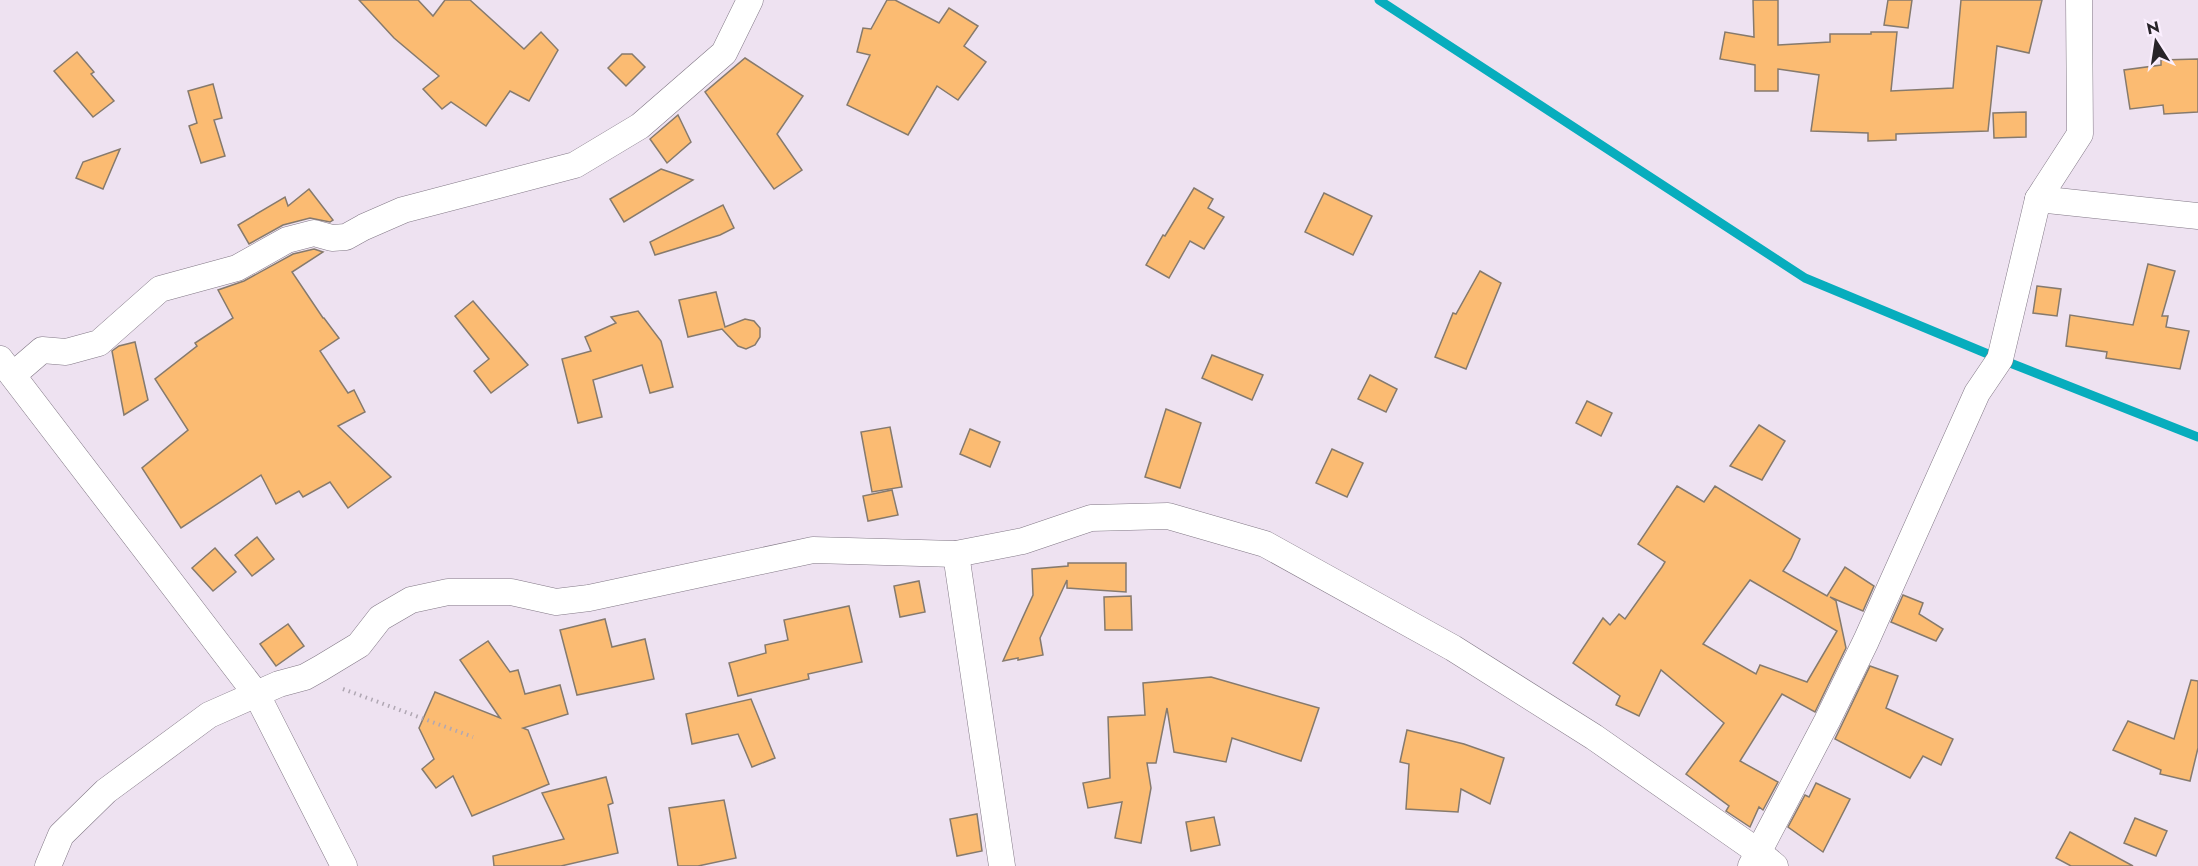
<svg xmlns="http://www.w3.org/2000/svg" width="2198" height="866" font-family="Jost,sans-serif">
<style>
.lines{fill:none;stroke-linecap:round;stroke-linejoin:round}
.stream{stroke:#07adbd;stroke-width:9}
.building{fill:#fbbb72;stroke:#867a6d;stroke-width:1.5;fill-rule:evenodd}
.street-casing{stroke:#827886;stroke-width:27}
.path{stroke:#b0a7b3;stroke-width:4;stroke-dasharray:1.5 4.5;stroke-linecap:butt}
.street{stroke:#fff;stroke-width:26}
</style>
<rect width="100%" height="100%" fill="#eee2f1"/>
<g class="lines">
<!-- stream -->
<polyline class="stream" points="1379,0 1805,278 2000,359 2198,437"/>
</g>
<!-- building -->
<g class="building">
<polygon points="359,0 418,0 433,16 445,0 470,0 524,49 541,32 558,50 529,101 510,91 486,126 451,102 442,109 423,89 439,76 394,38"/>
<polygon points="887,0 895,0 939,23 949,8 978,26 964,46 986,62 958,100 937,86 908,135 847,105 870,55 857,52 863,28 871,29"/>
<polygon points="1753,0 1778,0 1778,45 1830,42 1830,34 1871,34 1871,32 1897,32 1891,91 1953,88 1961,0 2042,0 2029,53 1997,46 1988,131 1896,134 1896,140 1868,141 1868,133 1811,131 1819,75 1778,69 1778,91 1755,91 1755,65 1720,59 1725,32 1754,37"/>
<polygon points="1888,0 1912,0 1908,28 1884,25"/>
<polygon points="77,52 94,72 91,74 114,101 93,117 54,71"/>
<polygon points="622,54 632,54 645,67 626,86 608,68"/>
<polygon points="745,58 803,96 777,134 802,170 774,189 705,92"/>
<polygon points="2198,59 2198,112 2164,114 2163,105 2130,109 2124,70 2161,65 2161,60"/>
<polygon points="213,84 222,118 214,120 225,156 201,163 189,126 197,123 188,91"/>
<polygon points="2026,112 2026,137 1994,138 1993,113"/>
<polygon points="678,115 691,142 667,163 650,139"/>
<polygon points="120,149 103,189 76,178 83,162"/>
<polygon points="661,169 693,180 624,222 610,199"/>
<polygon points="1194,188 1213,199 1208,208 1224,217 1204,249 1190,241 1169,278 1146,265 1163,235 1165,236"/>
<polygon points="309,189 333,220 330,222 310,218 283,225 249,244 238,225 285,197 288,206"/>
<polygon points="1324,193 1372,216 1353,255 1305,232"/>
<polygon points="723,205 734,228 720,235 655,255 650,242"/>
<polygon points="314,249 323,252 292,272 323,318 324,318 339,338 320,351 348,393 354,390 365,412 338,426 391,477 348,508 330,482 303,497 299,491 276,504 261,475 181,528 142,468 188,430 155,379 197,346 195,343 233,318 218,290 244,281 293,254"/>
<polygon points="2148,264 2175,271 2162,316 2168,316 2166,327 2189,331 2180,369 2106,358 2107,352 2066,346 2070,315 2133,325"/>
<polygon points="1480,271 1501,283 1466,369 1435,357 1453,313 1456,314"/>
<polygon points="2037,286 2061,289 2057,316 2033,313"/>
<polygon points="716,292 725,327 745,319 754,321 760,328 760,337 755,345 746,349 738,346 722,329 688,337 679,300"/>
<polygon points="473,301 528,365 491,393 474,371 489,359 455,316"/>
<polygon points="638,311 661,341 673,387 650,393 642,365 593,380 602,417 578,423 562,359 591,351 585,337 616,323 611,317"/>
<polygon points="135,342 148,400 124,415 112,351 119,346"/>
<polygon points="1212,355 1263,375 1252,400 1202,378"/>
<polygon points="1370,375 1397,389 1386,412 1358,399"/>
<polygon points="1587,401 1612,413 1601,436 1576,423"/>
<polygon points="1166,409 1201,423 1180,488 1145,477"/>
<polygon points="1759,425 1785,441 1762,480 1730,466"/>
<polygon points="890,427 902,487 872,492 861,432"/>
<polygon points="970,429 1000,442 990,467 960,454"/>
<polygon points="1332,449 1363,463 1347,497 1316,483"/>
<path d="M1677 486 1704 502 1715 486 1800 539 1791 559 1783 571 1827 596 1845 567 1874 586 1863 611 1830 597 1836 601 1846 648 1815 712 1782 694 1740 761 1778 782 1763 810 1759 807 1750 827 1726 811 1729 806 1686 774 1724 723 1661 670 1639 716 1616 705 1620 696 1573 663 1603 618 1610 625 1619 614 1625 619 1662 567 1665 562 1638 544ZM1750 580 1837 631 1807 682 1760 665 1756 674 1703 644Z"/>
<polygon points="892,490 898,515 868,521 863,496"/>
<polygon points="257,537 274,559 252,576 235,555"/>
<polygon points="215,548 236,572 213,591 192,568"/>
<polygon points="1068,563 1126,563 1126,592 1067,588 1067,580 1040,638 1043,655 1018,660 1018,658 1003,661 1033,595 1032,569 1068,566"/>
<polygon points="919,581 925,612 900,617 894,586"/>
<polygon points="1903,595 1923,603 1919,614 1943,629 1936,641 1891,622"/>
<polygon points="1131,596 1132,630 1105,630 1104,597"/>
<polygon points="849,606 862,662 808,674 809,679 738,696 729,663 766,653 765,645 788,640 784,620"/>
<polygon points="605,619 612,647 645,639 654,679 577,695 560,630"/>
<polygon points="288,624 304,646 276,666 260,644"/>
<polygon points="488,641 510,672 518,670 525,694 560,685 568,714 523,728 528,730 549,784 472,816 453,776 436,788 422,769 434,759 419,728 435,692 500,718 460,660"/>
<polygon points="1870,666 1898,676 1886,708 1953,739 1941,765 1923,756 1910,778 1835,739"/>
<polygon points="1211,677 1319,708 1301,761 1232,738 1226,762 1174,752 1167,708 1156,763 1147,763 1151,788 1141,843 1115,838 1122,802 1088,808 1083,783 1110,778 1108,717 1145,715 1143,683"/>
<polygon points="2191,680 2198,681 2198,748 2190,781 2160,774 2161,770 2113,750 2128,721 2174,739"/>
<polygon points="751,699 775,758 752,767 738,734 692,744 686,714"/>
<polygon points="1407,730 1464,744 1504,758 1490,804 1461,789 1458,812 1406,809 1409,764 1400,762"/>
<polygon points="606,777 613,803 608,805 618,853 561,866 494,866 493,856 564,839 542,793"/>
<polygon points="1816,783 1850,799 1823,852 1788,827 1805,795 1809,797"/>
<polygon points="724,800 736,858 698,866 678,866 669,808"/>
<polygon points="977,814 982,851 957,856 950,819"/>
<polygon points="1214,817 1220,845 1191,851 1186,822"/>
<polygon points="2135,818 2167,831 2156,856 2124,843"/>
<polygon points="2070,832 2133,866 2071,866 2056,858"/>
</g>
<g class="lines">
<defs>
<g id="street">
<polyline points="2038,199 2198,216"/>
<polyline points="0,359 257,695 344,866"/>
<polyline points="13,375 42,350 66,352 99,343 160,289 237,268 287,240 314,233 332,238 346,237 364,227 403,210 575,165 640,126 724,53 750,0"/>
<polyline points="956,554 1002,866"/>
<polyline points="48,866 61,835 106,791 209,715 279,684 305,677 321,668 359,645 380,618 411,600 448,592 511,592 556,602 589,598 813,550 956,554 1023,541 1091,518 1168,516 1265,544 1453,648 1594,737 1757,851 1775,866"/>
<polyline points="1751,866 1827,721 1866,641 1977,393 2000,359 2038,199 2080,134 2079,0"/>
</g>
</defs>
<!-- street casing -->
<use href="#street" class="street-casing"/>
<!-- path -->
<polyline class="path" points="343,689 473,737"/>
<!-- street -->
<use href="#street" class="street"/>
</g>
<!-- north arrow -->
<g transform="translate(2156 42) rotate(348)" stroke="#fbefff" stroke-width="4.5" paint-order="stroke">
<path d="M0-4.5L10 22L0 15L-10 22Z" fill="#282429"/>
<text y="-9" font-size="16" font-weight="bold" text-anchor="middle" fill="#282429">N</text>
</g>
</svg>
